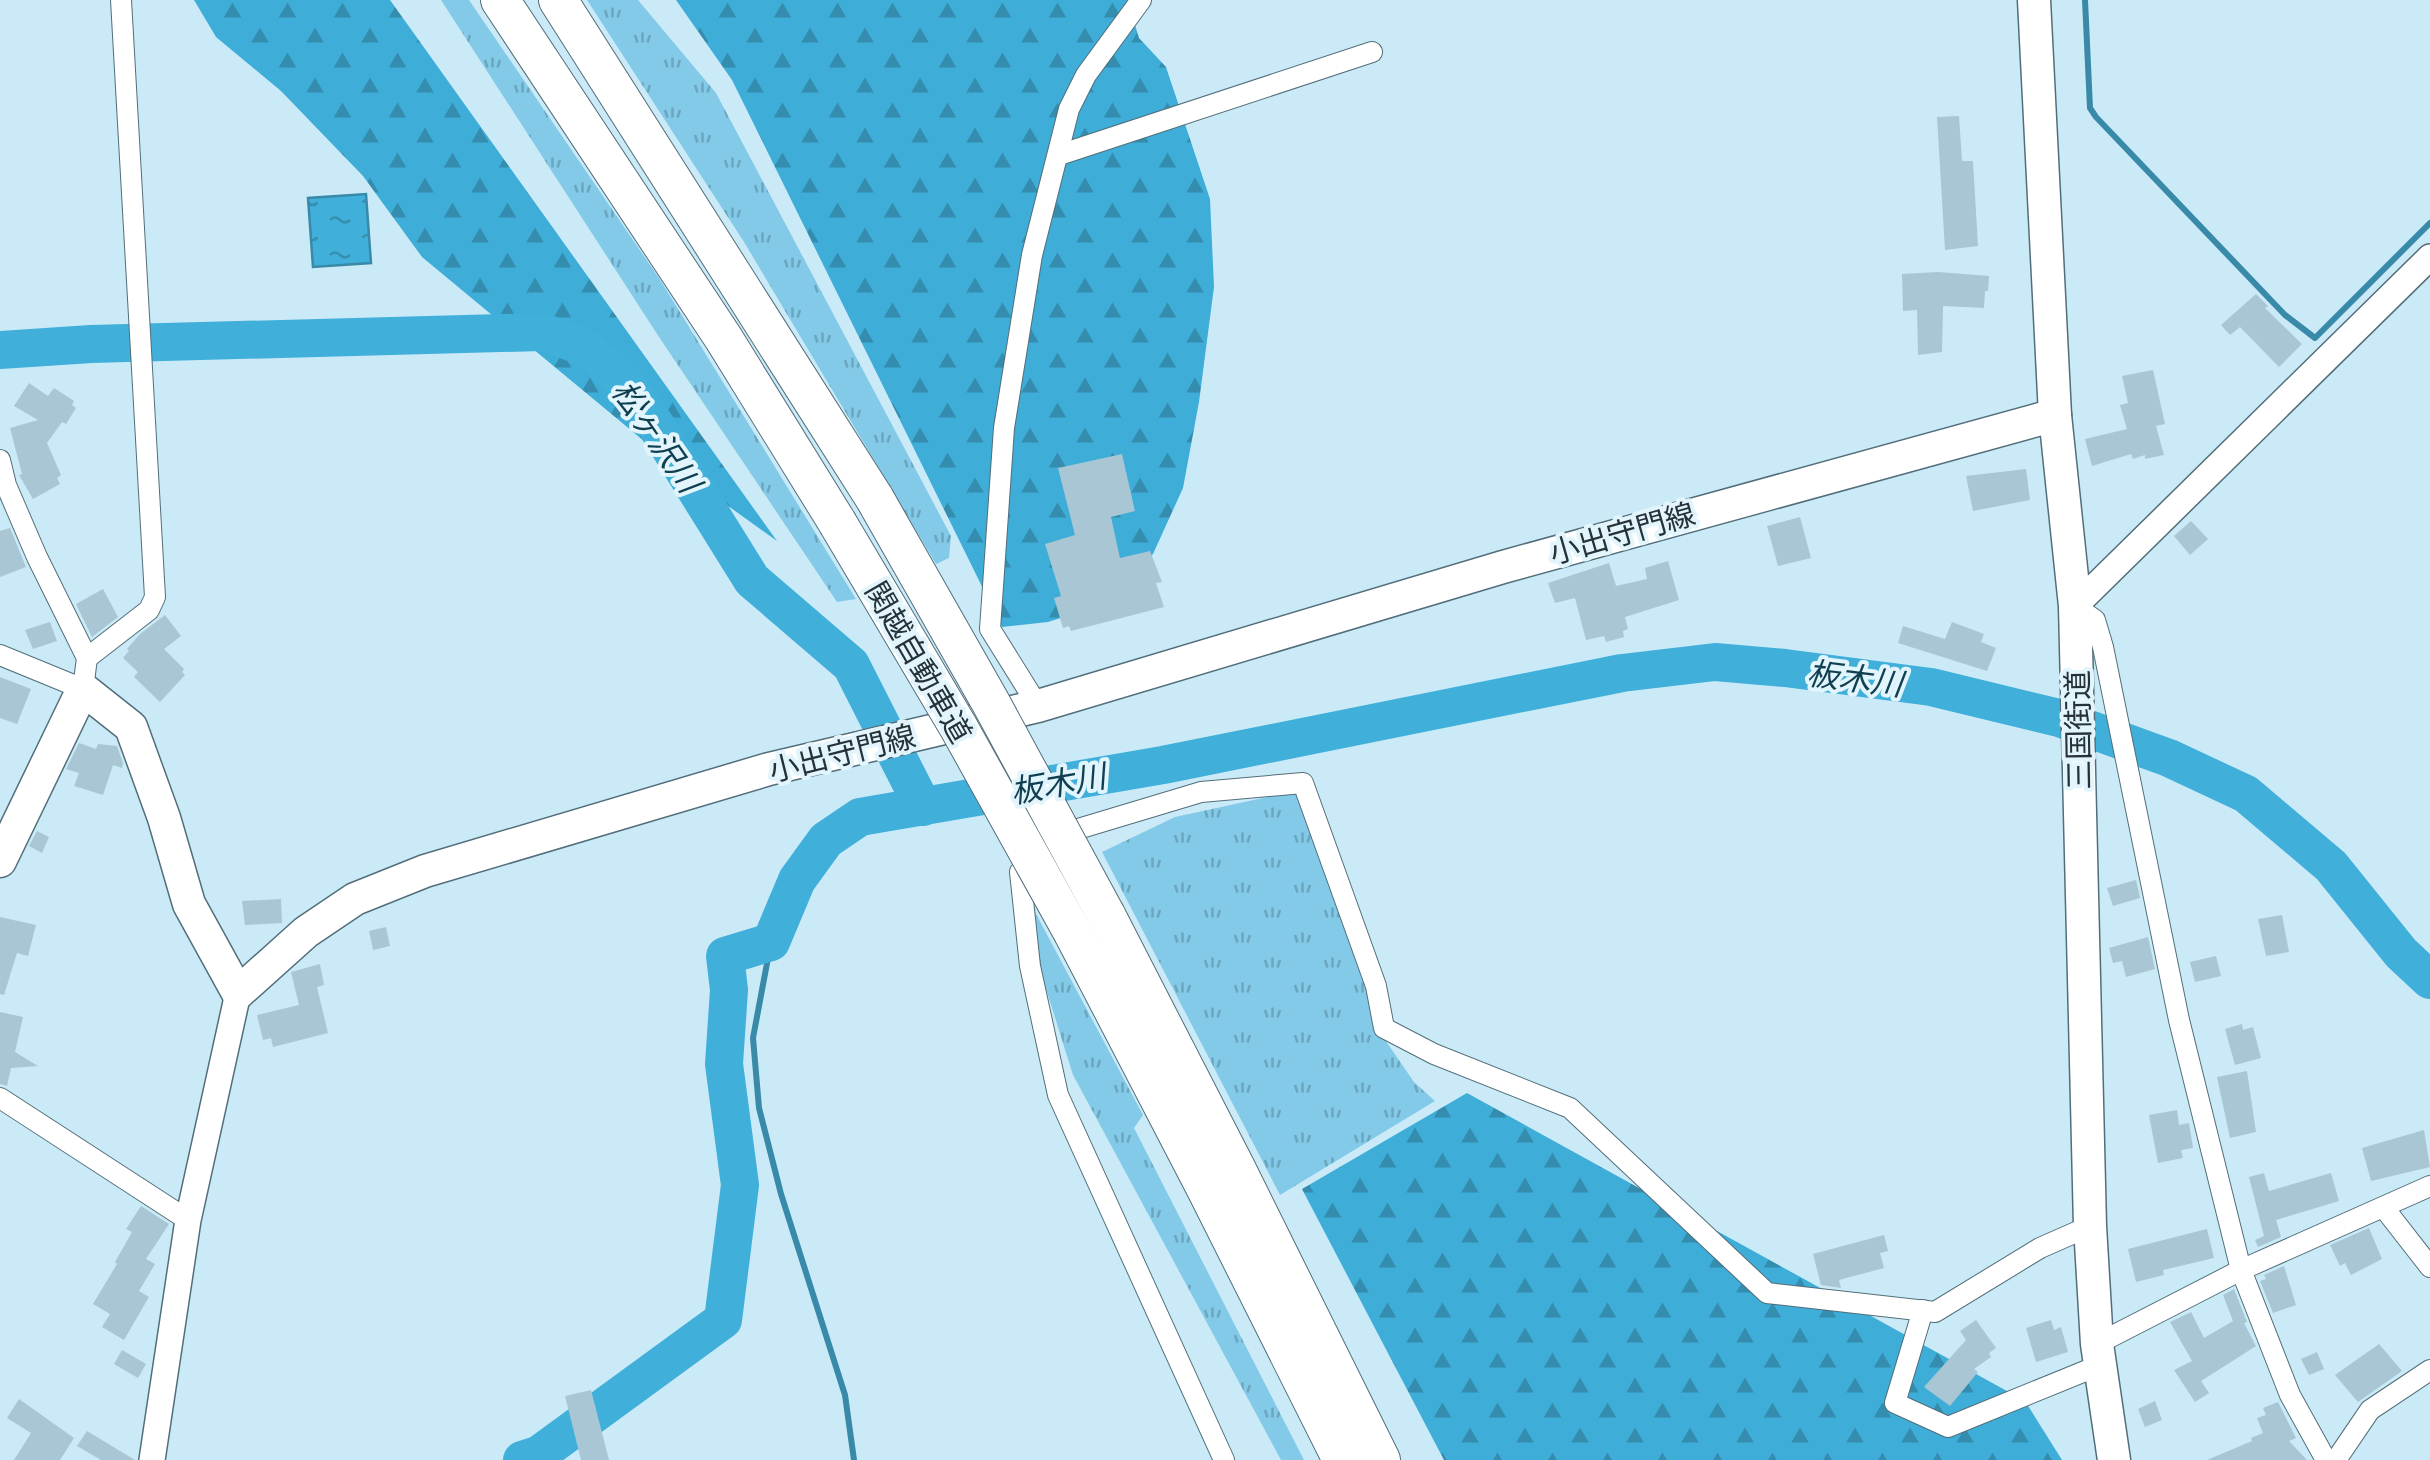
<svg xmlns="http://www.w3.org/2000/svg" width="2430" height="1460" font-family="'Titillium Web','Noto Sans JP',sans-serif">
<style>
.grass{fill:url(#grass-tufts)}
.forest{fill:url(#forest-firs)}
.water{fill:url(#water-ripples);stroke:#388aa8;stroke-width:2.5}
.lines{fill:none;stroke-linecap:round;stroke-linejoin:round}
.stream{stroke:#388aa8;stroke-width:6}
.river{stroke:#40afd9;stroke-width:38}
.building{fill:#a8c6d4}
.minor-casing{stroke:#526e7a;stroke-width:22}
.tertiary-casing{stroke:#526e7a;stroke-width:28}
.primary-casing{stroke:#526e7a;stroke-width:35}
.trunk-casing{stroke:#526e7a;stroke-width:35}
.motorway-casing{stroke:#526e7a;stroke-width:40}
.minor{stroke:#fff;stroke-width:20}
.tertiary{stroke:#fff;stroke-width:25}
.primary{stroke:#fff;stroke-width:32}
.trunk{stroke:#fff;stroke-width:32}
.motorway{stroke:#fff;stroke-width:38}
.motorway-bridge-casing{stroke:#526e7a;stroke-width:40;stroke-linecap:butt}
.motorway-bridge{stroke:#fff;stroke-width:38}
.labels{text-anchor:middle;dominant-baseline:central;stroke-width:8;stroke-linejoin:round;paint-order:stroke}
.street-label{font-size:30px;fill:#263237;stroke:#e2f5fd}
.water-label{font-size:32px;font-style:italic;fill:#103f51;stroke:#e2f5fd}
</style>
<defs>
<pattern id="grass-tufts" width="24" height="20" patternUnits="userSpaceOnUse" patternTransform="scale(2.5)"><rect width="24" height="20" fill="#83cae9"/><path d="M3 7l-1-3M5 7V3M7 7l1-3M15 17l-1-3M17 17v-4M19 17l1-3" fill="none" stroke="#6ba5be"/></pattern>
<pattern id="forest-firs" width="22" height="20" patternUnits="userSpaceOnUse" patternTransform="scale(2.5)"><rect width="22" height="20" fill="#3eadd7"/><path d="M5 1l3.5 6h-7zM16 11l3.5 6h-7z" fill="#348daf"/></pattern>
<pattern id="water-ripples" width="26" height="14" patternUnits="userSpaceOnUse" patternTransform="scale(2.5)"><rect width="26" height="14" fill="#40afd9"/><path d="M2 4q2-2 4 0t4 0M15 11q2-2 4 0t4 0" fill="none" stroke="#358fb1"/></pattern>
</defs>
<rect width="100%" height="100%" fill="#cbeaf8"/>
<!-- grass -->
<g class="grass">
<polygon points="441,0 469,0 659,278 856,599 837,602 659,337"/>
<polygon points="587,0 638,0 716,93 951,536 949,558 936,564 744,242"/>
<polygon points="1299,790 1381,1034 1414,1082 1435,1101 1280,1195 1102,852 1175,817"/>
<polygon points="1035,912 1143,1115 1134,1128 1304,1460 1281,1460 1073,1075 1031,941 1030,921"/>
</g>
<!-- forest -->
<g class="forest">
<polygon points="194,0 390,0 777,541 685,475 422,257 363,176 281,91 216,37"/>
<polygon points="676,0 1136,0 1131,12 1139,38 1166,67 1210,199 1214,287 1199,402 1183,488 1153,554 1108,603 1048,622 1002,627 732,80"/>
<polygon points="1467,1093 2025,1401 2062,1460 1444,1460 1302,1189"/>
</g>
<!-- water -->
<polygon class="water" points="366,194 371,263 313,267 308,198"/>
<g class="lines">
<!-- stream -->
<g class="stream">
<polyline points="2085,0 2090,108 2096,117 2285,315 2315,338 2430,223"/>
<polyline points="771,942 753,1038 759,1108 781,1194 845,1395 854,1460"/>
</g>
<!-- river -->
<g class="river">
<polyline points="0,350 91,344 542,332 586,347 635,392 752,580 851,665 923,807"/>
<polyline points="522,1460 538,1455 723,1320 740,1185 724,1064 729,990 725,956 771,942 797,880 826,840 860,817 1163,765 1622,673 1715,662 1785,668 1931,687 2059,718 2169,758 2246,794 2331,866 2401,953 2430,980"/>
</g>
</g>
<!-- building -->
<g class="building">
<polygon points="1959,116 1962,161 1973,161 1978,246 1945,250 1937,117"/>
<polygon points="1938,272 1989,276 1988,291 1985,291 1984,308 1943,306 1942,352 1918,355 1917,310 1903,311 1902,274"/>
<polygon points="2256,294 2268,306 2265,308 2302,344 2279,367 2240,327 2230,335 2221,325"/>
<polygon points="2153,370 2165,424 2156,426 2164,455 2145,459 2145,455 2133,459 2131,454 2092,466 2085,439 2127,429 2120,405 2128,403 2122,376"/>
<polygon points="29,383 48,396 54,388 74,401 72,405 76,408 66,424 62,422 47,443 61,475 57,478 60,484 33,499 19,475 22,474 10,428 38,420 14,406"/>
<polygon points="1122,454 1135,511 1111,517 1120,558 1150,551 1162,582 1156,583 1164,607 1071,631 1069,626 1063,628 1054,598 1061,596 1045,544 1075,535 1058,468"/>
<polygon points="2026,469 2030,500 1973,511 1966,476"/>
<polygon points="1800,517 1811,558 1778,566 1767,526"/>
<polygon points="2191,521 2208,539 2190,555 2174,536"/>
<polygon points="10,528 26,567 0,577 0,531"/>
<polygon points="1668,561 1679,600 1625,617 1628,629 1623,631 1624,637 1606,642 1604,636 1586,640 1575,598 1555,603 1548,583 1609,563 1616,586 1647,579 1645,568"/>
<polygon points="103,589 118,617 92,637 76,604"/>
<polygon points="165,615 181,636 164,649 184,669 182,672 185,675 160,702 134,677 138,672 123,658 129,651 127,649 140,634"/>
<polygon points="50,622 57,641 33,649 25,630"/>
<polygon points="1952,622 1984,634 1981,642 1996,648 1987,671 1898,643 1903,626 1945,639"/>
<polygon points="0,677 31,689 17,724 0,718"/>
<polygon points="79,743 96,749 98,744 117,746 123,763 122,768 113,765 103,795 74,786 79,773 66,769"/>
<polygon points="37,831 49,837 42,853 29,846"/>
<polygon points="2136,880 2140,898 2113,906 2107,888"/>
<polygon points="281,899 282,923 245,925 242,901"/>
<polygon points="2282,915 2289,952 2266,956 2258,919"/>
<polygon points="0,917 36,925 28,956 17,953 4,995 0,994"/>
<polygon points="386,927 390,946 373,950 369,931"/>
<polygon points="2148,937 2155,969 2126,977 2122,961 2113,963 2109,948"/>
<polygon points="2216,956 2221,976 2195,982 2190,962"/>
<polygon points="320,964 324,985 317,987 328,1033 273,1047 271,1038 263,1040 257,1015 299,1005 291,972"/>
<polygon points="0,1012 23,1017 15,1052 38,1066 11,1068 7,1086 0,1084"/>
<polygon points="2242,1024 2243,1030 2253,1027 2261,1058 2235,1065 2225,1029"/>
<polygon points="2247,1071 2256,1132 2230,1138 2217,1077"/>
<polygon points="2177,1110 2179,1125 2189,1123 2193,1148 2181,1150 2183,1158 2158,1163 2149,1115"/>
<polygon points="2424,1130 2430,1167 2371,1181 2362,1148"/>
<polygon points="2264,1173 2269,1191 2331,1173 2339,1201 2276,1220 2281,1237 2258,1247 2255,1240 2264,1236 2249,1177"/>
<polygon points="141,1206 169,1224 146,1259 155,1264 139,1291 149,1297 124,1340 102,1327 110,1314 93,1304 117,1264 115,1262 132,1232 126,1229"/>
<polygon points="2369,1228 2382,1259 2351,1275 2345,1263 2340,1266 2330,1245"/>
<polygon points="2207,1229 2214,1258 2163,1270 2164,1275 2136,1282 2128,1249"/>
<polygon points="1884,1235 1888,1251 1880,1253 1884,1268 1839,1280 1841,1288 1821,1285 1813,1254"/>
<polygon points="2284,1266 2296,1305 2273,1313 2260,1281 2266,1279 2264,1275"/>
<polygon points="2234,1289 2247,1322 2244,1323 2256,1346 2201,1381 2209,1393 2195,1402 2174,1370 2192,1361 2170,1322 2191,1312 2204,1338 2233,1321 2223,1295"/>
<polygon points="1976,1320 1996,1348 1989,1353 1991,1357 1974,1369 1978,1372 1950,1406 1924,1387 1966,1340 1960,1331"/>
<polygon points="2051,1320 2054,1330 2061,1327 2068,1352 2036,1362 2026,1328"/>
<polygon points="2379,1344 2402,1371 2358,1402 2335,1375"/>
<polygon points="122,1350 146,1364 138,1378 114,1364"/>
<polygon points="2317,1352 2324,1369 2309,1375 2301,1359"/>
<polygon points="591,1390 609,1460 581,1460 565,1396"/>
<polygon points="19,1399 74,1438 60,1460 14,1460 31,1433 7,1418"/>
<polygon points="2155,1401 2162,1420 2145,1427 2138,1409"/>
<polygon points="2278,1402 2296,1438 2289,1441 2307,1460 2207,1460 2252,1441 2251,1438 2263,1433 2257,1418 2266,1415 2263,1408"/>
<polygon points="87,1431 135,1460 101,1460 77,1446"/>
</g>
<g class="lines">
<defs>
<g id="minor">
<polyline points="1059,155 1372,52"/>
<polyline points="0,460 6,485 37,557 87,658 83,689 0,655"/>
<polyline points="2075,606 2095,620 2103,647 2179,1020 2241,1270 2290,1395 2326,1460"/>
<polyline points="87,658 149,610 155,597 121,0"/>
<polyline points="1038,706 990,629 1004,428 1032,255 1069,109 1086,75 1141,0"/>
<polyline points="1058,840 1068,832 1201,792 1303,783 1376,986 1384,1028 1434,1054 1570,1108 1767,1293 1935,1312 2040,1248 2090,1226"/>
<polyline points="1036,859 1020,872 1030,966 1058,1095 1224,1460"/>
<polyline points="0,1098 188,1220"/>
<polyline points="2384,1208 2430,1267"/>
<polyline points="1923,1310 1895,1403 1948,1427 2100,1365"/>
<polyline points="2097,1344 2241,1270 2430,1186"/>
<polyline points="2336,1460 2370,1410 2430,1370"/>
</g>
<g id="tertiary">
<polyline points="2075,606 2430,257"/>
<polyline points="152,1460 188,1220 238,993"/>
</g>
<polyline id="primary" points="0,861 83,689 131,727 164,818 189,904 238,993 306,932 355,899 425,871 769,769 1038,706 1503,567 2055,415"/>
<polyline id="trunk" points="2034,0 2055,415 2075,606 2090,1226 2097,1344 2114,1460"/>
<g id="motorway">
<polyline points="500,0 724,339 837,522"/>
<polyline points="558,0 875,499"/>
<polyline points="1106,915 1236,1168 1381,1460"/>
<polyline points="1073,933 1206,1189 1342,1460"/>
</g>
</defs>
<!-- minor casing -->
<use href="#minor" class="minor-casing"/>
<!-- tertiary casing -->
<use href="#tertiary" class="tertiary-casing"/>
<!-- primary casing -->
<use href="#primary" class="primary-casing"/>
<!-- trunk casing -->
<use href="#trunk" class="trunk-casing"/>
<!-- motorway casing -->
<use href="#motorway" class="motorway-casing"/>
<!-- minor -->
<use href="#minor" class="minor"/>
<!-- tertiary -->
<use href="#tertiary" class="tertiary"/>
<!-- primary -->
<use href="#primary" class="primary"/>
<!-- trunk -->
<use href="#trunk" class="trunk"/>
<!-- motorway -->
<use href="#motorway" class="motorway"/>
<defs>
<g id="motorway-bridge">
<polyline points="875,499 991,703 1106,915"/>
<polyline points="837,522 959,728 1073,933"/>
</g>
</defs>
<!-- motorway-bridge casing -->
<use href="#motorway-bridge" class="motorway-bridge-casing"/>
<!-- motorway-bridge -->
<use href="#motorway-bridge" class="motorway-bridge"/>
</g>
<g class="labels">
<!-- street labels -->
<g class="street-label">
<text transform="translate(1622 533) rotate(-16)">小出守門線</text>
<text transform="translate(919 662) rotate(60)">関越自動車道</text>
<text transform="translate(2078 730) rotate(-91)">三国街道</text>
<text transform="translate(842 753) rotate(-14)">小出守門線</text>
</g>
<!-- water labels -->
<g class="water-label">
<text transform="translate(657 436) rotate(55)">松ヶ沢川</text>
<text transform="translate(1855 678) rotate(7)">板木川</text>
<text transform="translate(1058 783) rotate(-10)">板木川</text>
</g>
</g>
</svg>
